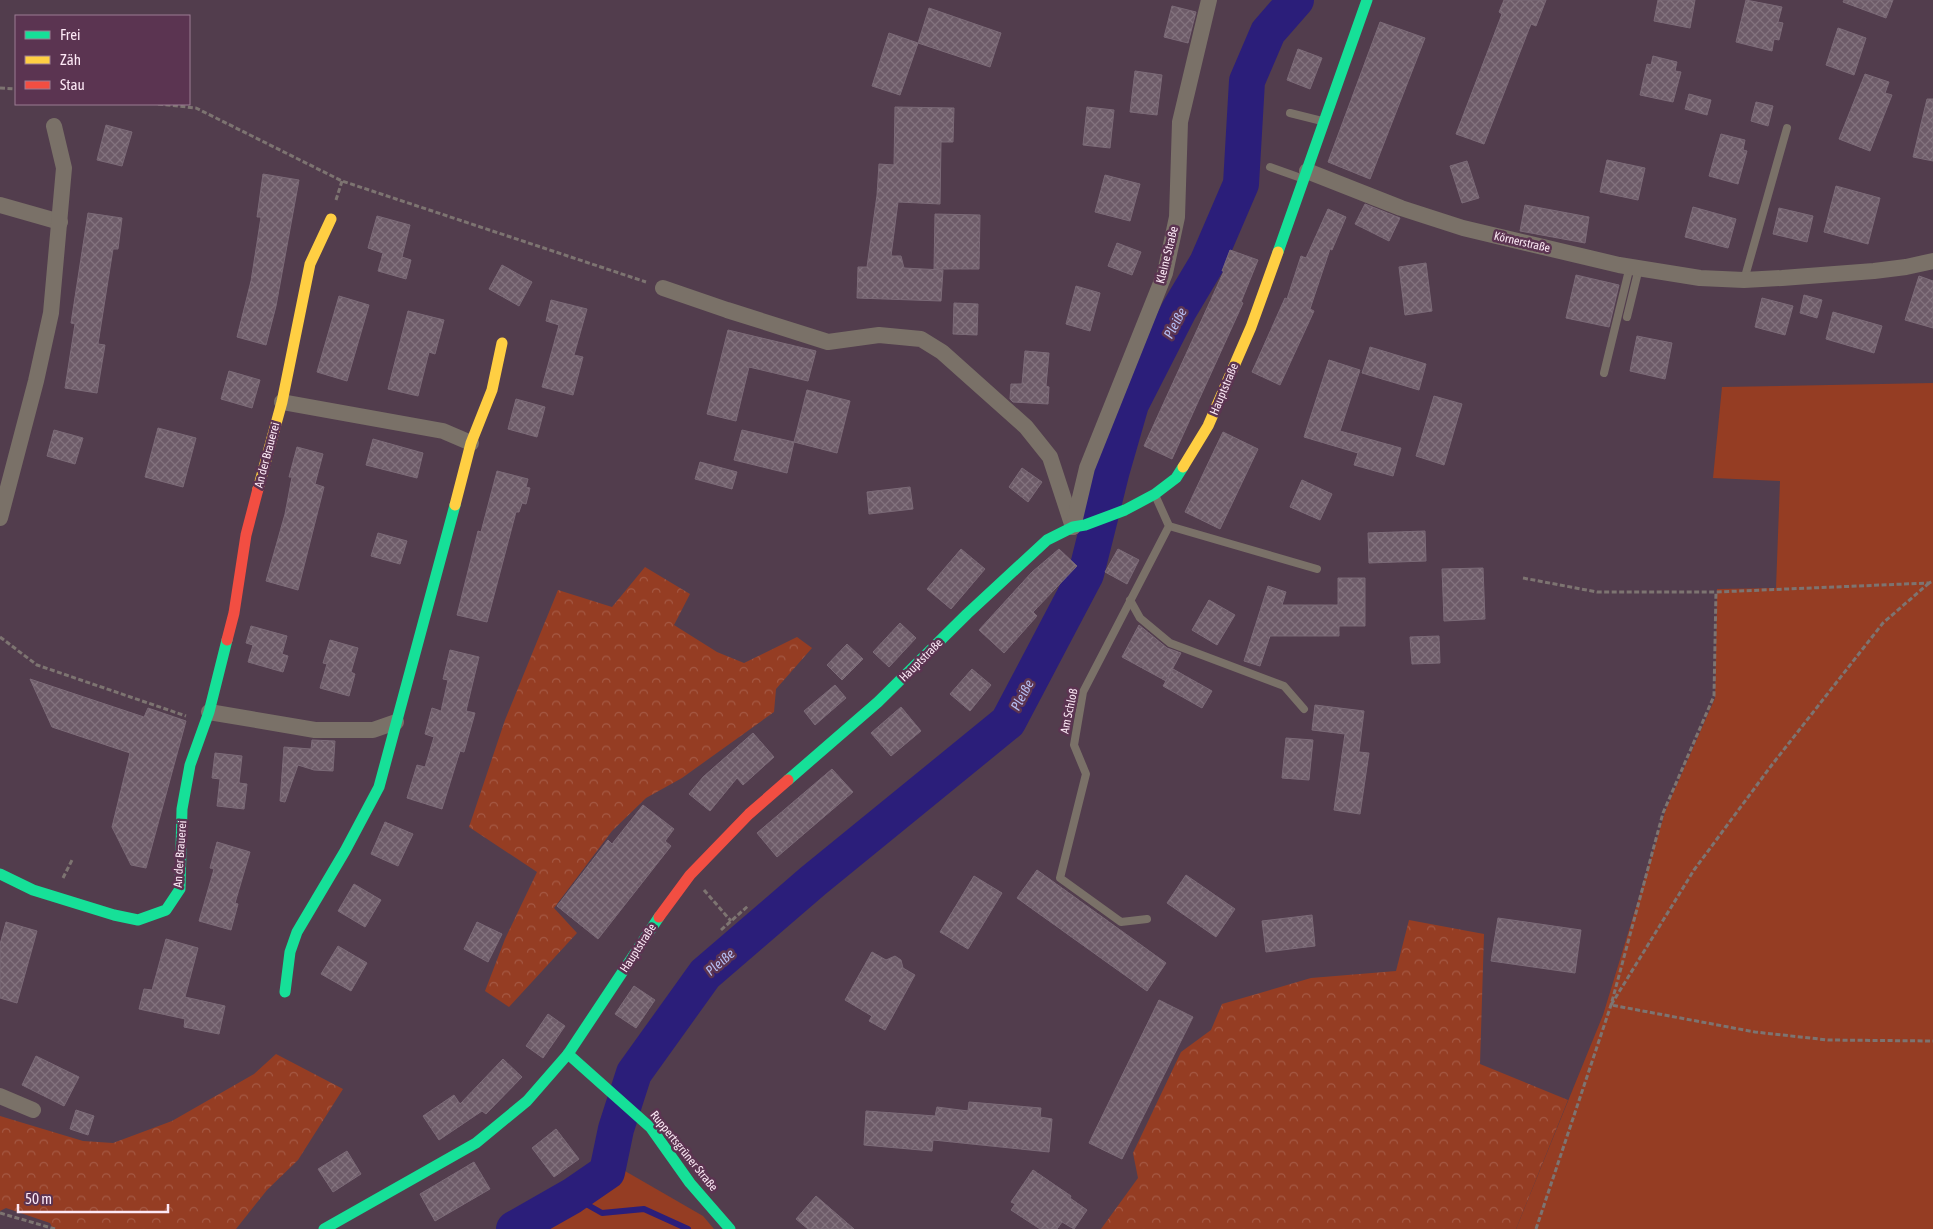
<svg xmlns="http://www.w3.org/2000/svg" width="1933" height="1229" font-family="'Asap Condensed',sans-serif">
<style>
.green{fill:#953d23}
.forest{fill:url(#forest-crowns)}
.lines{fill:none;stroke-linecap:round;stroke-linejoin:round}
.stream{stroke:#2b1e7a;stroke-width:6}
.river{stroke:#2b1e7a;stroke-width:36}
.building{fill:url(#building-cross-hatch);stroke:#7b6a77}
.path{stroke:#7d7471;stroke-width:3;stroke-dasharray:5 2.5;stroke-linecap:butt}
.lane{stroke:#7a7168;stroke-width:8}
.street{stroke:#7a7168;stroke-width:16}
.fast{stroke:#16e098;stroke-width:11}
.slow{stroke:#ffcf43;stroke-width:11}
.jam{stroke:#f24e42;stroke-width:11}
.labels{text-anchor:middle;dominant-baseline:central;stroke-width:5;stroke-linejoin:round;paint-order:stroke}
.street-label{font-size:12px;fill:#fce8f5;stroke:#5b3451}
.water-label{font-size:14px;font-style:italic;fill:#b5bdf1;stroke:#5b3451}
</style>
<defs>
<pattern id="forest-crowns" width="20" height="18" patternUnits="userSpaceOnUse" patternTransform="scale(1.25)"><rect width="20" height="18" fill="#953d23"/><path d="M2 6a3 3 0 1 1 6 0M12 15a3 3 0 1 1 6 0" fill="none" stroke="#a55944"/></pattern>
<pattern id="building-cross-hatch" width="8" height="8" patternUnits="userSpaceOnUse" patternTransform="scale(1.25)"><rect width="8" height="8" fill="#6d5b68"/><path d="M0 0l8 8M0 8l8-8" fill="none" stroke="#83737e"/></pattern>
</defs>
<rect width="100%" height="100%" fill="#523d4d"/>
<!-- green -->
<g class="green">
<polygon points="1933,383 1933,1229 1516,1229 1603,1015 1666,809 1715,698 1717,589 1776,588 1780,481 1713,478 1722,387"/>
<polygon points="625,1171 703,1216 714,1229 512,1229"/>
</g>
<!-- forest -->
<g class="forest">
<polygon points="645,567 690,594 674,625 717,652 744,663 797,637 812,648 776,689 774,712 682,778 646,798 612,831 554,908 577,933 509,1007 485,991 505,939 537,872 469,827 505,720 558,590 612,607"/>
<polygon points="1409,920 1484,934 1480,1064 1568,1100 1516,1229 1101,1229 1138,1178 1133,1153 1181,1052 1211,1030 1222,1004 1311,978 1396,971"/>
<polygon points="276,1054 343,1089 298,1160 267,1190 236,1229 53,1229 50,1223 6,1208 0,1211 0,1116 83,1141 113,1143 172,1121 254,1074"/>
</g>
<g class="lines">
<!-- stream -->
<polyline class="stream" points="572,1196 602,1213 644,1209 688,1229"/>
<!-- river -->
<polyline class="river" points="514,1229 572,1196 607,1172 616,1129 634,1073 705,974 813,881 1008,722 1086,574 1112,470 1131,404 1179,310 1207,263 1241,184 1247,81 1268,32 1296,0"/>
</g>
<!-- building -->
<g class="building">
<polygon points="1504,0 1546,0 1536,26 1531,24 1484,144 1456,134 1502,14 1499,12"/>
<polygon points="1658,0 1695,0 1690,28 1654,21"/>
<polygon points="1746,0 1782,7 1778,22 1783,23 1779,40 1774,39 1772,51 1736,42"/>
<polygon points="1844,0 1893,0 1886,18 1843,2"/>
<polygon points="1172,6 1196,12 1188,43 1164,37"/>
<polygon points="929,8 1001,33 990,67 918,43"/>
<polygon points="1380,22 1425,38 1370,179 1328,162"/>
<polygon points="1838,28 1866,38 1854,75 1826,65"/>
<polygon points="889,33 918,43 900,95 872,86"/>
<polygon points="1298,49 1322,58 1310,89 1287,80"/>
<polygon points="1653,56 1677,62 1675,71 1681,72 1673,102 1640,95 1647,64 1651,65"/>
<polygon points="1135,71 1162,75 1157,115 1130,112"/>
<polygon points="1865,74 1889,82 1885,93 1892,95 1870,151 1839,139"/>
<polygon points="1689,94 1711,100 1707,115 1685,109"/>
<polygon points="1927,99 1933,99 1933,161 1913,157"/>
<polygon points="1756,102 1773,106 1768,126 1751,121"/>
<polygon points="895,107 954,108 953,142 941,142 940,204 898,202 891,256 901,256 904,268 943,270 941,301 857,298 858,267 867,267 877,195 879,164 894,165"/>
<polygon points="1087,107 1114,110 1110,148 1083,145"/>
<polygon points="106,125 132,132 122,166 97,160"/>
<polygon points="1721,134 1745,140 1743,150 1747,151 1738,184 1709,176"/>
<polygon points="1607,160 1645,168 1638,200 1600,192"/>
<polygon points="1467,161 1479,198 1462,203 1450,166"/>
<polygon points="263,174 299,180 276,306 266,345 237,337 251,281 261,217 257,217"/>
<polygon points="1105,175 1140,184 1130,221 1095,212"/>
<polygon points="1836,186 1880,198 1868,244 1824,232"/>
<polygon points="1365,204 1400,218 1389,241 1355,224"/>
<polygon points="1525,205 1589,217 1585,243 1520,231"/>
<polygon points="1693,207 1736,219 1728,248 1685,237"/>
<polygon points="1779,208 1813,216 1807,242 1773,234"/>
<polygon points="1328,209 1346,217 1332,250 1330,249 1310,309 1314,311 1280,385 1252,372 1285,298 1287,299 1301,256 1306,258"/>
<polygon points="88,213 122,218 118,249 113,249 98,344 105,345 97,393 65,388 75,324 71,323"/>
<polygon points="935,214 980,215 979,269 934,269"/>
<polygon points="377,216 410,225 402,257 411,260 406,279 378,271 383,253 368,248"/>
<polygon points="1117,243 1141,252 1132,275 1108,266"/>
<polygon points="1230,250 1258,260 1241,302 1243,303 1172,459 1144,446 1224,271 1222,271"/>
<polygon points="1426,263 1432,311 1405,315 1399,267"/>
<polygon points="502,265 532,282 519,306 489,289"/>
<polygon points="1576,275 1619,285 1609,327 1566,318"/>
<polygon points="1919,276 1933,281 1933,328 1905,320"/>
<polygon points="1076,286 1100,293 1090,331 1066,324"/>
<polygon points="1804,295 1822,300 1817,318 1800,313"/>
<polygon points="339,296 369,305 347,381 317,372"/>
<polygon points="1762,298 1793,306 1785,335 1755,327"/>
<polygon points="551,300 587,309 574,355 583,357 573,395 542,387 559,325 546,321"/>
<polygon points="954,303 978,304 977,335 953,334"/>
<polygon points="408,311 444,320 435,354 429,352 418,396 388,389"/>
<polygon points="1833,312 1882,326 1874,353 1826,339"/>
<polygon points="728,330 816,351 808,381 749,367 736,421 707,414"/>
<polygon points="1637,336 1672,343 1665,379 1630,371"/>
<polygon points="1370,347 1426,364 1419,390 1362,373"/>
<polygon points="1025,351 1049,353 1046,386 1049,387 1048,404 1013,402 1010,399 1011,384 1022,384"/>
<polygon points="1329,360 1360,370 1340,431 1401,448 1393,476 1354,465 1358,453 1304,437"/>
<polygon points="229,371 260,380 252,408 221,399"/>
<polygon points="807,390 850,401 837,453 794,442"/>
<polygon points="1434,396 1462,404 1444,465 1416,456"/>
<polygon points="516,399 545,407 537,437 508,429"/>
<polygon points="158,428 196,438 183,487 145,477"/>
<polygon points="54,430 83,438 75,464 47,456"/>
<polygon points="742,430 794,442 787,473 734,460"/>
<polygon points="1223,432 1258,449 1220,529 1185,512"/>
<polygon points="373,439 423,453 417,478 366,465"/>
<polygon points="297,447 323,454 315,484 324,487 298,590 266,581 285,514 292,477 289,477"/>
<polygon points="700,462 737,472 732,489 695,479"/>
<polygon points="1022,468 1042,482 1028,502 1009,487"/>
<polygon points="497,471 528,479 526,487 530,488 526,504 522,503 519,512 516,512 487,622 457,615 478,531 481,532"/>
<polygon points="1302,480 1332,494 1320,520 1290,507"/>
<polygon points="910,487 913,509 869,514 867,492"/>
<polygon points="1425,531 1426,561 1369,563 1368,533"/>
<polygon points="378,533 407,541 400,564 371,556"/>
<polygon points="961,549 985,569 951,609 927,589"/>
<polygon points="1059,549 1077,566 1033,612 1037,616 1004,653 979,630 1032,572"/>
<polygon points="1118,549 1139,560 1127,584 1105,572"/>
<polygon points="1483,568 1485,619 1444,621 1442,569"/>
<polygon points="1338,578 1365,578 1365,626 1339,626 1339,636 1270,636 1260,666 1244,661 1268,586 1286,592 1282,605 1338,605"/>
<polygon points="1209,600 1235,615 1217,645 1192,630"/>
<polygon points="900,623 916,638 889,667 873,652"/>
<polygon points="1139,625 1167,648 1181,653 1166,681 1122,657"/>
<polygon points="251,626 287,636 282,654 288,656 283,672 248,662 253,645 246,643"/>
<polygon points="1439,636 1440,663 1412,664 1410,637"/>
<polygon points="330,640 358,648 351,672 355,674 349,696 320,688 327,664 323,663"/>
<polygon points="847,644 863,659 842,680 827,665"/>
<polygon points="450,650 479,657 466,711 475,713 464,752 460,751 442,809 407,798 417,765 425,767 434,737 425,734 432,708 441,711 448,680 443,679"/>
<polygon points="972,669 991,685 970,711 950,694"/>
<polygon points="1173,669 1212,691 1202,708 1163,686"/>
<polygon points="30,679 144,717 148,708 186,721 146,868 131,865 112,827 130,753 52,727"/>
<polygon points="835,685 846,698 815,725 804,711"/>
<polygon points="1315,705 1364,711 1359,752 1369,753 1360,814 1334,810 1345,734 1312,730"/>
<polygon points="901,707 921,731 891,756 871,733"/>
<polygon points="753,733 774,757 743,785 737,778 710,811 689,794 703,777"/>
<polygon points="1286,738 1313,740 1309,780 1282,778"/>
<polygon points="312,740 335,741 333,771 314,770 298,765 285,802 280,801 284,747 311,749"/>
<polygon points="215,753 242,756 239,783 247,784 244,809 217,806 220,779 212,778"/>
<polygon points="832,769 853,792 777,857 757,833"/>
<polygon points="643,805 674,829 665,841 671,846 598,939 557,906 608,840 612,844"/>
<polygon points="385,822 413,834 398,866 371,854"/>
<polygon points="217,842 250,852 235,903 238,904 231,930 199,921 214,869 210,868"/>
<polygon points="1037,870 1166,963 1147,991 1017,898"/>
<polygon points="1186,875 1235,909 1216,937 1167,903"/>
<polygon points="974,876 1002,893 968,949 940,932"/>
<polygon points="354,884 381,900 365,927 338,911"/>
<polygon points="1312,915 1315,946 1266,952 1262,921"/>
<polygon points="1498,918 1581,930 1575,973 1491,961"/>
<polygon points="6,922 37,931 17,1003 0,998 0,944"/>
<polygon points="477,922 502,934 488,962 464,949"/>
<polygon points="166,939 198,948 185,997 225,1006 219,1034 184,1027 185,1019 139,1009 144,989 152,990"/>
<polygon points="338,946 367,963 351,991 321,974"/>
<polygon points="872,952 886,960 895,956 901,960 903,968 915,975 885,1030 869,1021 872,1016 845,1000"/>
<polygon points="634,986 655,1000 636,1028 615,1014"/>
<polygon points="1159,1000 1193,1017 1122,1159 1089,1143"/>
<polygon points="548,1014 565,1026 543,1058 526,1046"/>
<polygon points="36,1056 79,1077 64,1106 22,1085"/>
<polygon points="503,1059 522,1077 486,1114 482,1111 439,1140 423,1116 454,1095 460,1104"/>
<polygon points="969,1102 1041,1108 1040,1117 1052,1119 1049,1152 933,1140 932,1151 864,1145 866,1111 935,1116 937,1107 968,1111"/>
<polygon points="76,1110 94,1116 88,1135 70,1129"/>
<polygon points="556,1129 579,1159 554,1177 532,1148"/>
<polygon points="347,1151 361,1174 333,1192 318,1169"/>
<polygon points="474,1162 490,1189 435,1221 420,1194"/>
<polygon points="1033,1170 1071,1196 1070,1198 1087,1210 1074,1229 1062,1222 1057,1229 1040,1229 1011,1210 1015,1204 1011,1202"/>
<polygon points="816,1196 854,1229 808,1229 796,1219"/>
</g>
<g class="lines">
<!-- path -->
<g class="path">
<polyline points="0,88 16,89"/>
<polyline points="158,104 196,108 342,181 646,282"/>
<polyline points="336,200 342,181"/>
<polyline points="1523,578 1597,592 1716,592 1929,583 1933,581"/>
<polyline points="1929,583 1883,623 1771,766 1694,870 1611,1005 1755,1032 1828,1040 1933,1041"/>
<polyline points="0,637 37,665 186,716"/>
<polyline points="63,878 73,858"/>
<polyline points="704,890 731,921"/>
<polyline points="721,930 748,906"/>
<polyline points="0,1213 55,1229"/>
<polyline points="1536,1229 1611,1005 1663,813 1714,696 1716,592"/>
</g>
<!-- lane -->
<g class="lane">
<polyline points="1290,113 1322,121"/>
<polyline points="1270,167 1301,178"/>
<polyline points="1744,280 1787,128"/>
<polyline points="1627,317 1639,268"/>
<polyline points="1604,373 1630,266"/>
<polyline points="1169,526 1317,569"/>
<polyline points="1130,600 1140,618 1170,643 1284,686 1304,709"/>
<polyline points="1147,919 1121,922 1060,878 1086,774 1074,745 1083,692 1169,526 1155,495"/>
</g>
<!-- street -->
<g class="street">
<polyline points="1307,171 1401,208 1463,228 1619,265 1700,278 1744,280 1782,278 1874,271 1906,267 1933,261"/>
<polyline points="0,205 60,222"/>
<polyline points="663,288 727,310 828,342 879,335 921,339 942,352 1026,427 1050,457 1073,527"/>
<polyline points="282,402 443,431 471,443"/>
<polyline points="0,518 36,381 51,313 64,168 54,126"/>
<polyline points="1073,527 1087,468 1165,273 1177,217 1180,122 1209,0"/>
<polyline points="209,712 315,730 373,730 396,722"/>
<polyline points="0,1096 33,1110"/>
</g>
<!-- fast -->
<g class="fast">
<polyline points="1278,252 1367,0"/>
<polyline points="788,780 878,702 967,614 1047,540 1073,527 1085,525 1125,510 1155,494 1176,478 1183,467"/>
<polyline points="0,874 33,890 114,915 138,920 166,910 180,889 182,809 190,765 209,712 227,640"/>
<polyline points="285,992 290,952 297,932 345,851 379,787 455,505"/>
<polyline points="568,1054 651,1128 690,1183 730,1229"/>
<polyline points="324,1229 476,1143 527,1101 568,1054 659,917"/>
</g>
<!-- slow -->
<g class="slow">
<polyline points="1183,467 1208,426 1251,327 1278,252"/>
<polyline points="258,489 282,402 310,264 331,219"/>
<polyline points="455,505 471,443 492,390 502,343"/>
</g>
<!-- jam -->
<g class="jam">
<polyline points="227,640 234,613 246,535 258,489"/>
<polyline points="659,917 690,875 749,814 788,780"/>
</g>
</g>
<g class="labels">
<!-- street labels -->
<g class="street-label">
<text transform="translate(1522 242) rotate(13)">Körnerstraße</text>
<text transform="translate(1167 255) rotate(-76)">Kleine Straße</text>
<text transform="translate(1224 389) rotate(-67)">Hauptstraße</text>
<text transform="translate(267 455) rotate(-75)">An der Brauerei</text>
<text transform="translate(921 660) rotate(-45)">Hauptstraße</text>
<text transform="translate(1069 711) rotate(-78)">Am Schloß</text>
<text transform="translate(180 854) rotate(-86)">An der Brauerei</text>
<text transform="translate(638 948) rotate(-57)">Hauptstraße</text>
<text transform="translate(684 1151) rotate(51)">Ruppertsgrüner Straße</text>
</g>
<!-- water labels -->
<g class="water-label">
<text transform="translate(1175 323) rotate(-62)">Pleiße</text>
<text transform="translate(1022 695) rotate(-62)">Pleiße</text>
<text transform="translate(720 962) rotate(-41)">Pleiße</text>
</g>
</g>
<!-- legend -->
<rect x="15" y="15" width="175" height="90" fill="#5b3451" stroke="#9b7c93"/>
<rect x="25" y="31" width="25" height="8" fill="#16e098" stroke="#9b7c93"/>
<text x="60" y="40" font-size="15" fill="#fce8f5">Frei</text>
<rect x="25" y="56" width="25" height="8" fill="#ffcf43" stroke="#9b7c93"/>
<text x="60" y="65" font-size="15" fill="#fce8f5">Zäh</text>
<rect x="25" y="81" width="25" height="8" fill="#f24e42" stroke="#9b7c93"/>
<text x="60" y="90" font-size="15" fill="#fce8f5">Stau</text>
<!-- scale -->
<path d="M18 1204v8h150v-8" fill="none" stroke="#fce8f5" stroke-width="2.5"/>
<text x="25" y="1204" font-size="15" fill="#fce8f5" stroke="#5b3451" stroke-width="4" paint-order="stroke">50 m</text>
</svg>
